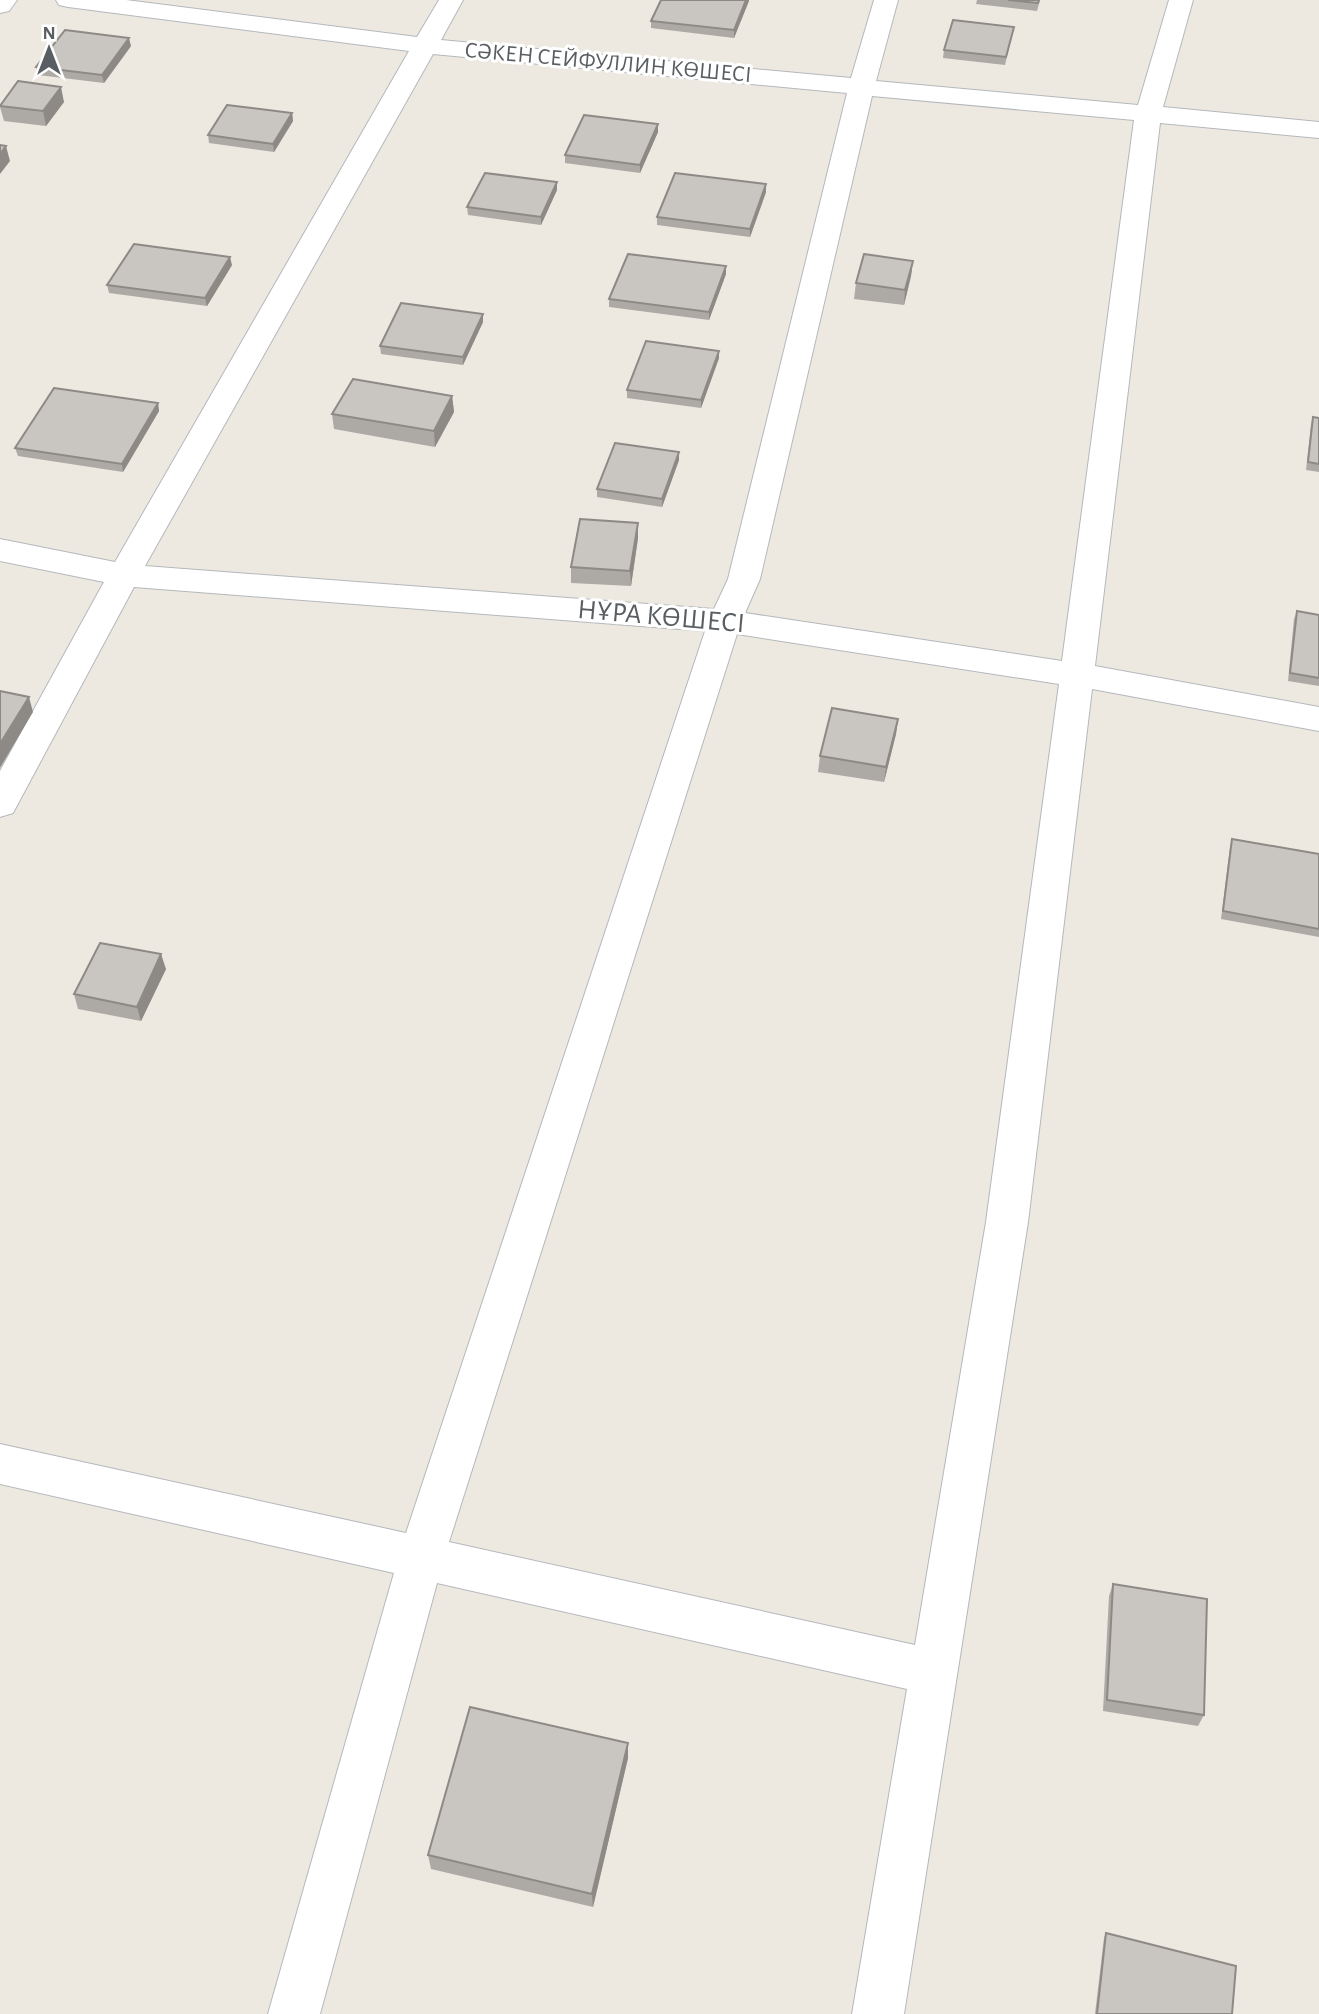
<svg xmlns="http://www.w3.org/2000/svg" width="1319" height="2014" font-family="'Alegreya Sans',sans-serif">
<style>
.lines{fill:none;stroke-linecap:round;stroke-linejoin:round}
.minor-casing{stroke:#b4b8bc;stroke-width:2}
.minor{fill:#fff;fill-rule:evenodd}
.wall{fill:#ada9a5}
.shaded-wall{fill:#8d8a86}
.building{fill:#c9c5c0;stroke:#8d8a86;stroke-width:2}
.labels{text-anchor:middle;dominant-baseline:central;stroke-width:6;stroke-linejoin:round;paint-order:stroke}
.far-street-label{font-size:23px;fill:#595e62;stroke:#fff}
.street-label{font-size:28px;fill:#595e62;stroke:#fff}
</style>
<rect width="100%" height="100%" fill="#ede9e1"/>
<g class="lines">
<defs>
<g id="minor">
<polygon points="0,0 17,0 9,11 0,13"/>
<path d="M56 0H126L417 37 439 0H463L441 40 851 78 874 0H898L876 81 1138 105 1169 0H1193L1163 107 1319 122V138L1160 123 1095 666 1319 707V731L1092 689 1028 1222 904 2014H852L907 1689 437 1583 320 2014H268L394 1573 0 1484V1444L406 1533 705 631 134 587 13 813 0 817V771L104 582 0 561V539L115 562 409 51 68 7 59 5ZM433 54 847 93 728 579 714 609 145 566ZM872 96 1134 120 1062 661 745 613 760 579ZM737 634 1059 684 986 1222 915 1645 449 1542Z"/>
</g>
</defs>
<!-- minor casing -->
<use href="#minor" class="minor-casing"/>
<!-- minor -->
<use href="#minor" class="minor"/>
</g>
<!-- wall -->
<g class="wall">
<polygon points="661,0 749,0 734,38 651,28 651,21"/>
<polygon points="977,0 1040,0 1037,11 976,4"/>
<polygon points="1014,27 1005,65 943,58 944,50"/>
<polygon points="131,46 104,83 38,75 36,67"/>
<polygon points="64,102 46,126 4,121 0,107 0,105"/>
<polygon points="292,113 293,121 274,152 209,143 208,135"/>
<polygon points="658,132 640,173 565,163 565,155"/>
<polygon points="557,182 557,190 541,225 468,215 467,207"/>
<polygon points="766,184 766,192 750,237 657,225 657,217"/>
<polygon points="913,261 911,276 904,305 854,299 856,283"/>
<polygon points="232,265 207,306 109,293 107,285"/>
<polygon points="726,266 726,274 709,320 609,307 609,299"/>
<polygon points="483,322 463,365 381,354 380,346"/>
<polygon points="719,351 719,358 701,408 627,398 627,390"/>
<polygon points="452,396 454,412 435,447 334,429 332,414"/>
<polygon points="158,403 159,411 123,472 18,456 15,448"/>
<polygon points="1313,417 1319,418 1319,472 1306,470 1311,425"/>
<polygon points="679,452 679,460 662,507 597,497 597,489"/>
<polygon points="638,538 631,586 571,583 571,567"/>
<polygon points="1297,611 1319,615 1319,686 1288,681 1294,619"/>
<polygon points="898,719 896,734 884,782 818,772 820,756"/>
<polygon points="1232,839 1319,854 1319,937 1221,919 1230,847"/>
<polygon points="166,969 141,1021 78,1009 74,994"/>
<polygon points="1113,1584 1204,1715 1198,1726 1103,1711 1109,1596"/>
<polygon points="628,1743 628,1758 593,1907 431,1869 428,1855"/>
<polygon points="1106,1933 1232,2014 1095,2014 1104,1938"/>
</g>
<!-- shaded-wall -->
<g class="shaded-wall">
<polygon points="746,0 749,0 749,1 734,38 734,30"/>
<polygon points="129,38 131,46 104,83 102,75"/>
<polygon points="61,87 64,102 46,126 43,111"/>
<polygon points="292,113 293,121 274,152 273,144"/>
<polygon points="658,124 658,132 640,173 640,165"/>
<polygon points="6,146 10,161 0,174 0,154"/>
<polygon points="557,182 557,190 541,225 541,217"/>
<polygon points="766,184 766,192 750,237 750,229"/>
<polygon points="230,257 232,265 207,306 205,298"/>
<polygon points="913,261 911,276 904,305 905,290"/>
<polygon points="726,266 726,274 709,320 709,312"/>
<polygon points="483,314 483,322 463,365 463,357"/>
<polygon points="719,351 719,358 701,408 701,400"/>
<polygon points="452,396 454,412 435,447 434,431"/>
<polygon points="158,403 159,411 123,472 122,464"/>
<polygon points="679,452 679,460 662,507 662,499"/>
<polygon points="638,523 638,538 631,586 630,571"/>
<polygon points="29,697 33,712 0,768 0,744"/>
<polygon points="898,719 896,734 884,782 886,767"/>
<polygon points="161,954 166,969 141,1021 137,1007"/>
<polygon points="628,1743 628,1758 593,1907 592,1894"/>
</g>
<!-- building -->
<g class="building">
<polygon points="661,0 746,0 734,30 651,21"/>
<polygon points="1008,0 1039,0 1038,3"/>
<polygon points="953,20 1014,27 1006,57 944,50"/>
<polygon points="65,30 129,38 102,75 36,67"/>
<polygon points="18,81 61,87 43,111 0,106"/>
<polygon points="227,105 292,113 273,144 208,135"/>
<polygon points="584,115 658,124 640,165 565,155"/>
<polygon points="0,145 6,146 0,154"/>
<polygon points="485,173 557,182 541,217 467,207"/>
<polygon points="675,173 766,184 750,229 657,217"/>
<polygon points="134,244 230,257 205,298 107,285"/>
<polygon points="628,254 726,266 709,312 609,299"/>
<polygon points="864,254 913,261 905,290 856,283"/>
<polygon points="401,303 483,314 463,357 380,346"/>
<polygon points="646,341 719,351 701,400 627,390"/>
<polygon points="353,379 452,396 434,431 332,414"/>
<polygon points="54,388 158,403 122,464 15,448"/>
<polygon points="1313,417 1319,418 1319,464 1308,462"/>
<polygon points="615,443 679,452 662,499 597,489"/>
<polygon points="580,519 638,523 630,571 571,567"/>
<polygon points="1297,611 1319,615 1319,678 1290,673"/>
<polygon points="0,691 29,697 0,744"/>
<polygon points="832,708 898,719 886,767 820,756"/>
<polygon points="1232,839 1319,854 1319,929 1223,911"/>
<polygon points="100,943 161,954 137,1007 74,994"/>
<polygon points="1113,1584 1207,1599 1204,1715 1107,1700"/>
<polygon points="470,1707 628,1743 592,1894 428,1855"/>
<polygon points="1106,1933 1236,1966 1232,2014 1097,2014"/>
</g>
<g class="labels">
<!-- far-street labels -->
<g class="far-street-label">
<text transform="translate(608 63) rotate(5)">СӘКЕН СЕЙФУЛЛИН КӨШЕСІ</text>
</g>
<!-- street labels -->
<g class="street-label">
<text transform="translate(661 617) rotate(5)">НҰРА КӨШЕСІ</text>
</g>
</g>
<!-- north arrow -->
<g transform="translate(49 49)" stroke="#ffffff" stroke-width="5" paint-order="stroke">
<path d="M0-5L12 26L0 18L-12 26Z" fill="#595e62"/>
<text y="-10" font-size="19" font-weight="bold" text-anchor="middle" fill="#595e62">N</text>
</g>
</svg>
